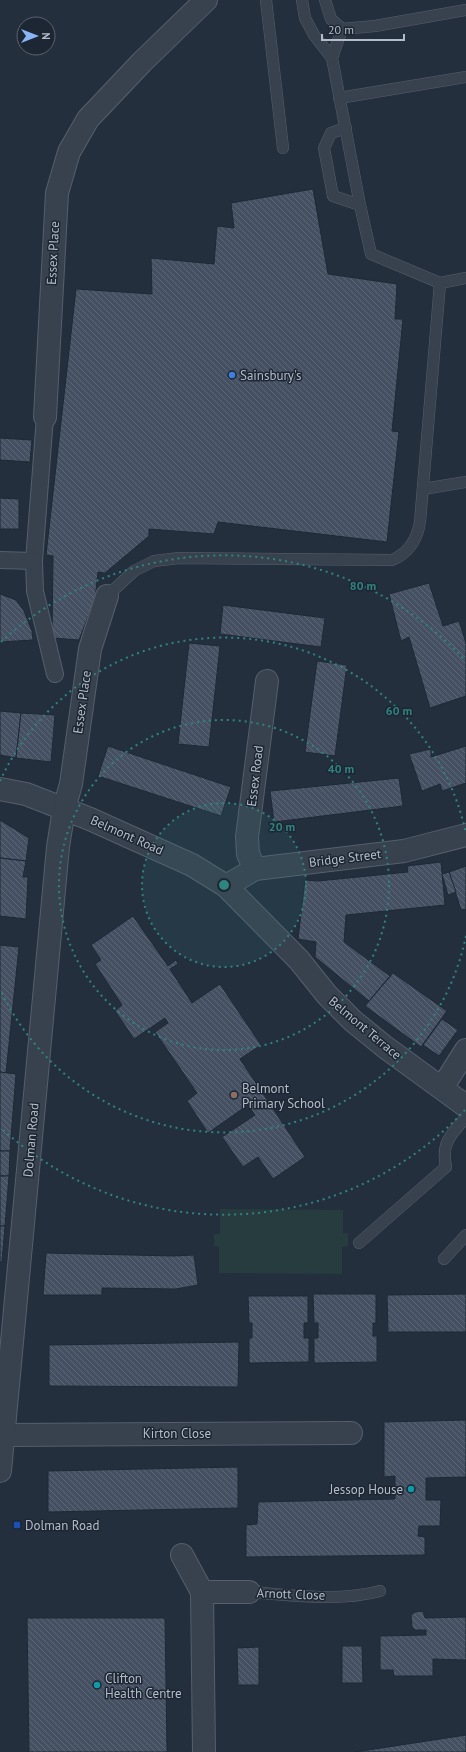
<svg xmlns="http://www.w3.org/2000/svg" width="466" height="1752" font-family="'PT Sans',sans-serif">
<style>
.garden{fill:#263c3f}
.building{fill:url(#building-back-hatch);stroke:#1f2835}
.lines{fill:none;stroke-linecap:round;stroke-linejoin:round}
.service-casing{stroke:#565f6c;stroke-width:12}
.pedestrian-casing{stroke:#565f6c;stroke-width:18}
.minor-casing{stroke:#565f6c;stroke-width:24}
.service{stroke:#38414e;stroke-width:11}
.pedestrian{stroke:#38414e;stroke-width:16}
.minor{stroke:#38414e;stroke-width:22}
.ring{fill:none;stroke:#308480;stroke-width:2;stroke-dasharray:2 4}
.shop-dot{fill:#3f7fe0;stroke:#1d2633;stroke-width:1.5}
.education-dot{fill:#8d6e63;stroke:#1d2633;stroke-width:1.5}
.culture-dot{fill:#0f9aa8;stroke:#1d2633;stroke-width:1.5}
.transit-dot{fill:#1a4fb4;stroke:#1d2633;stroke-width:1.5}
.labels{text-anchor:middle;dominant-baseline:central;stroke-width:3;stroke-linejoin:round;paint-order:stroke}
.street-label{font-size:13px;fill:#b4bcc9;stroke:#1d2633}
.poi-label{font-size:13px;fill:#b4bcc9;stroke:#1d2633;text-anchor:start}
.centre{fill:#308480;stroke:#1d2633;stroke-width:2}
.ring-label{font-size:12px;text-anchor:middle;font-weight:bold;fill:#308480;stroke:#1d2633;stroke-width:3;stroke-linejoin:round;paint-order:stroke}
</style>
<defs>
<pattern id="building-back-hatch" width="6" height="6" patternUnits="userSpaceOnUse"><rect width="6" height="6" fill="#455162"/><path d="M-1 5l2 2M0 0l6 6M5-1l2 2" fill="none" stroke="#5d6877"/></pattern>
</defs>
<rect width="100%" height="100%" fill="#242f3e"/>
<!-- garden -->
<polygon class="garden" points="220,1209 343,1210 343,1233 348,1233 348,1246 342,1247 342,1274 219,1273 219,1247 214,1246 214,1234 220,1234"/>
<!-- building -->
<g class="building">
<polygon points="313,189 328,274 397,284 395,319 403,319 392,431 399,432 387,542 218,522 214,534 149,529 149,536 105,573 98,572 95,599 79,640 52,638 53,556 46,555 76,289 152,294 151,258 214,264 217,226 234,228 231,203"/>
<polygon points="0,438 32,440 30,462 0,460"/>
<polygon points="0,498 19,499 19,529 0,529"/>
<polygon points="429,583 443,626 459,621 466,643 466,696 430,708 409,637 401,641 389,594"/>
<polygon points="0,594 16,600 24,611 32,631 33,640 0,642"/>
<polygon points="223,605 325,618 321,647 220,634"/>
<polygon points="189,643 220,646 209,747 178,744"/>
<polygon points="317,661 347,665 335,756 305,752"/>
<polygon points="0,711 21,713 16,758 0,755"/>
<polygon points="21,713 55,715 51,762 16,758"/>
<polygon points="108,746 231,787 221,816 98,776"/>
<polygon points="466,746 466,783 442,791 440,784 422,791 409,754 431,749 431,757"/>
<polygon points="399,778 403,806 274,822 270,791"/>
<polygon points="0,820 29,838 26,861 0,858"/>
<polygon points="0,858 26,861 23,877 28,877 26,919 0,916"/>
<polygon points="441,862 445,905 346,915 344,942 390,976 369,1001 315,957 316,942 298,939 305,880 318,881 408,872 407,866"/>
<polygon points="466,866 466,909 461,910 449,872"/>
<polygon points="449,872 456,892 448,895 442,874"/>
<polygon points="133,916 168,966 176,960 178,964 170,969 192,1003 220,984 261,1045 240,1059 305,1157 273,1179 258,1157 243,1167 222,1137 255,1115 248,1105 208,1133 187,1101 197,1093 155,1032 168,1023 165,1018 134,1039 115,1011 122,1005 95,964 101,960 91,945"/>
<polygon points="0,945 19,947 6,1073 0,1072"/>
<polygon points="393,973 447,1011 421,1047 365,1006"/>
<polygon points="442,1019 458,1030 439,1056 423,1045"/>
<polygon points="0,1072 16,1074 10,1151 0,1151"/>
<polygon points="0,1151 10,1151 9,1176 0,1176"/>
<polygon points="0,1176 9,1176 5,1226 0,1226"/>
<polygon points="0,1226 5,1226 2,1262 0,1262"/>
<polygon points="46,1253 173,1256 194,1255 198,1285 176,1289 102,1288 102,1295 43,1295"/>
<polygon points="313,1294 376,1294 376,1323 373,1323 373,1336 377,1336 377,1362 314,1363 314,1338 318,1338 318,1323 314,1323"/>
<polygon points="466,1294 466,1332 388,1332 387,1295"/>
<polygon points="248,1296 308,1296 308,1323 304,1323 304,1338 309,1338 309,1362 249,1363 249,1338 252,1338 252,1323 249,1323"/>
<polygon points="239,1342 238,1387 49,1386 49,1345"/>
<polygon points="466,1420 466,1477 426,1478 426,1500 441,1500 440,1526 419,1526 418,1536 425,1537 425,1555 246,1557 246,1525 257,1524 258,1502 395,1499 395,1476 384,1477 384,1422"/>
<polygon points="238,1467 238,1508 48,1512 48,1471"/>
<polygon points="423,1611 425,1618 466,1617 466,1660 433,1659 433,1676 394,1676 393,1670 380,1670 380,1636 426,1635 426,1630 415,1630 412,1627 411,1615 415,1612"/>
<polygon points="27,1618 165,1618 167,1752 29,1752"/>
<polygon points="342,1646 362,1646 363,1683 342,1683"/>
<polygon points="259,1647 259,1685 238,1685 237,1648"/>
<polygon points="466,1735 466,1752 355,1752"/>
</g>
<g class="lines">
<defs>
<g id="service">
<polyline points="266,0 283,148"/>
<polyline points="302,0 305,18 314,35 332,58 360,205 371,254 440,283 466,278"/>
<polyline points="325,0 331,19 342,29 375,26 466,10"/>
<polyline points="332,58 342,29"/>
<polyline points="339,98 466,77"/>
<polyline points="346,128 331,133 324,148 333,196 360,205"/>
<polyline points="423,489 466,482"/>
<path d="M107 596 134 571 154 561 179 558 392 560C409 553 417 540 420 522L440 283"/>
<path d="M359 1243 446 1167C441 1142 451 1135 466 1117"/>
<polyline points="444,1259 466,1235"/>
<path d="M249 1592C291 1595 339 1602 380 1591"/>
</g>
<g id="pedestrian">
<polyline points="45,417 34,561 35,591 55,674"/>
<polyline points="0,560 34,561"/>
</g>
<g id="minor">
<polyline points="45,417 57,193 69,152 88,119 142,62 206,0"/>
<polyline points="0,789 26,794 90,819 192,865 226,886 299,960 327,995 353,1021 385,1047 466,1106"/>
<polyline points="255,869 248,854 247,837 267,681"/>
<polyline points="226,886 255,869 404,851 466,835"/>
<polyline points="442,1088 466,1050"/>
<polyline points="4,1435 351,1433"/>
<polyline points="0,1471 58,847 64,809 71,784 90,649 107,596"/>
<polyline points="182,1555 202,1592 204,1752"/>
<polyline points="202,1592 249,1592"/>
</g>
</defs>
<!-- service casing -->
<use href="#service" class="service-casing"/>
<!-- pedestrian casing -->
<use href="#pedestrian" class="pedestrian-casing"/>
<!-- minor casing -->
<use href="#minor" class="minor-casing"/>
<!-- service -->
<use href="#service" class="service"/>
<!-- pedestrian -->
<use href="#pedestrian" class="pedestrian"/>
<!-- minor -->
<use href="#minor" class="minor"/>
</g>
<!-- distance rings -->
<circle cx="224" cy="885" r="82" fill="#308480" fill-opacity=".12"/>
<g class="ring">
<circle cx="224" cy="885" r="82"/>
<circle cx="224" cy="885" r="165"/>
<path d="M466 936A247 247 0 0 1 0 989M0 781A247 247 0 0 1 466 834"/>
<path d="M465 1110A330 330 0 0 1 1 1128M1 642A330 330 0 0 1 465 660"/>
</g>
<!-- markers -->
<circle class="shop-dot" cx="232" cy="375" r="4"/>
<circle class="education-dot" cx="234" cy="1095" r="4"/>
<g class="culture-dot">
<circle cx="411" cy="1489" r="4"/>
<circle cx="97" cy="1685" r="4"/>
</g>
<rect class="transit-dot" x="13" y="1521" width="8" height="8" rx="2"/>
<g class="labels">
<!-- street labels -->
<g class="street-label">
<text transform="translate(53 253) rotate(-87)">Essex Place</text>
<text transform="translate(82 702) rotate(-82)">Essex Place</text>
<text transform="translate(255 776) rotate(-83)">Essex Road</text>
<text transform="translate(127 835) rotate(24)">Belmont Road</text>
<text transform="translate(345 858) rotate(-7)">Bridge Street</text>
<text transform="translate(365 1028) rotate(40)">Belmont Terrace</text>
<text transform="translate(31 1140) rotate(-85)">Dolman Road</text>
<text x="177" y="1433">Kirton Close</text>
<text transform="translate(291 1594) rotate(2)">Arnott Close</text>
</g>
<!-- poi labels -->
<g class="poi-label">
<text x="240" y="375">Sainsbury's</text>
<text x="242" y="1088">Belmont<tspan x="242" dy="15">Primary School</tspan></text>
<text x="403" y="1489" text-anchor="end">Jessop House</text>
<text x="25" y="1525">Dolman Road</text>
<text x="105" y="1678">Clifton<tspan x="105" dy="15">Health Centre</tspan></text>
</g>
</g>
<circle cx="224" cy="885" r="6" class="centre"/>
<g class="ring-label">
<text x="363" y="590">80 m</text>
<text x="399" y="715">60 m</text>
<text x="341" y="773">40 m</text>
<text x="282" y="831">20 m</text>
</g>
<!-- north arrow -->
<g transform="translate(36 36) rotate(90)"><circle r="19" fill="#1d2633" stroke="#59626f"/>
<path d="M0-3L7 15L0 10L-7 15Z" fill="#8ab4f8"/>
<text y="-6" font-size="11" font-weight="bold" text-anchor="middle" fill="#b4bcc9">N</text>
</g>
<!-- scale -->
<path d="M322 34v6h82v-6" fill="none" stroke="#b4bcc9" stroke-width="2"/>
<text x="328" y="34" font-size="12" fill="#b4bcc9" stroke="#1d2633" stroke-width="3" paint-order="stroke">20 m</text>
</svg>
